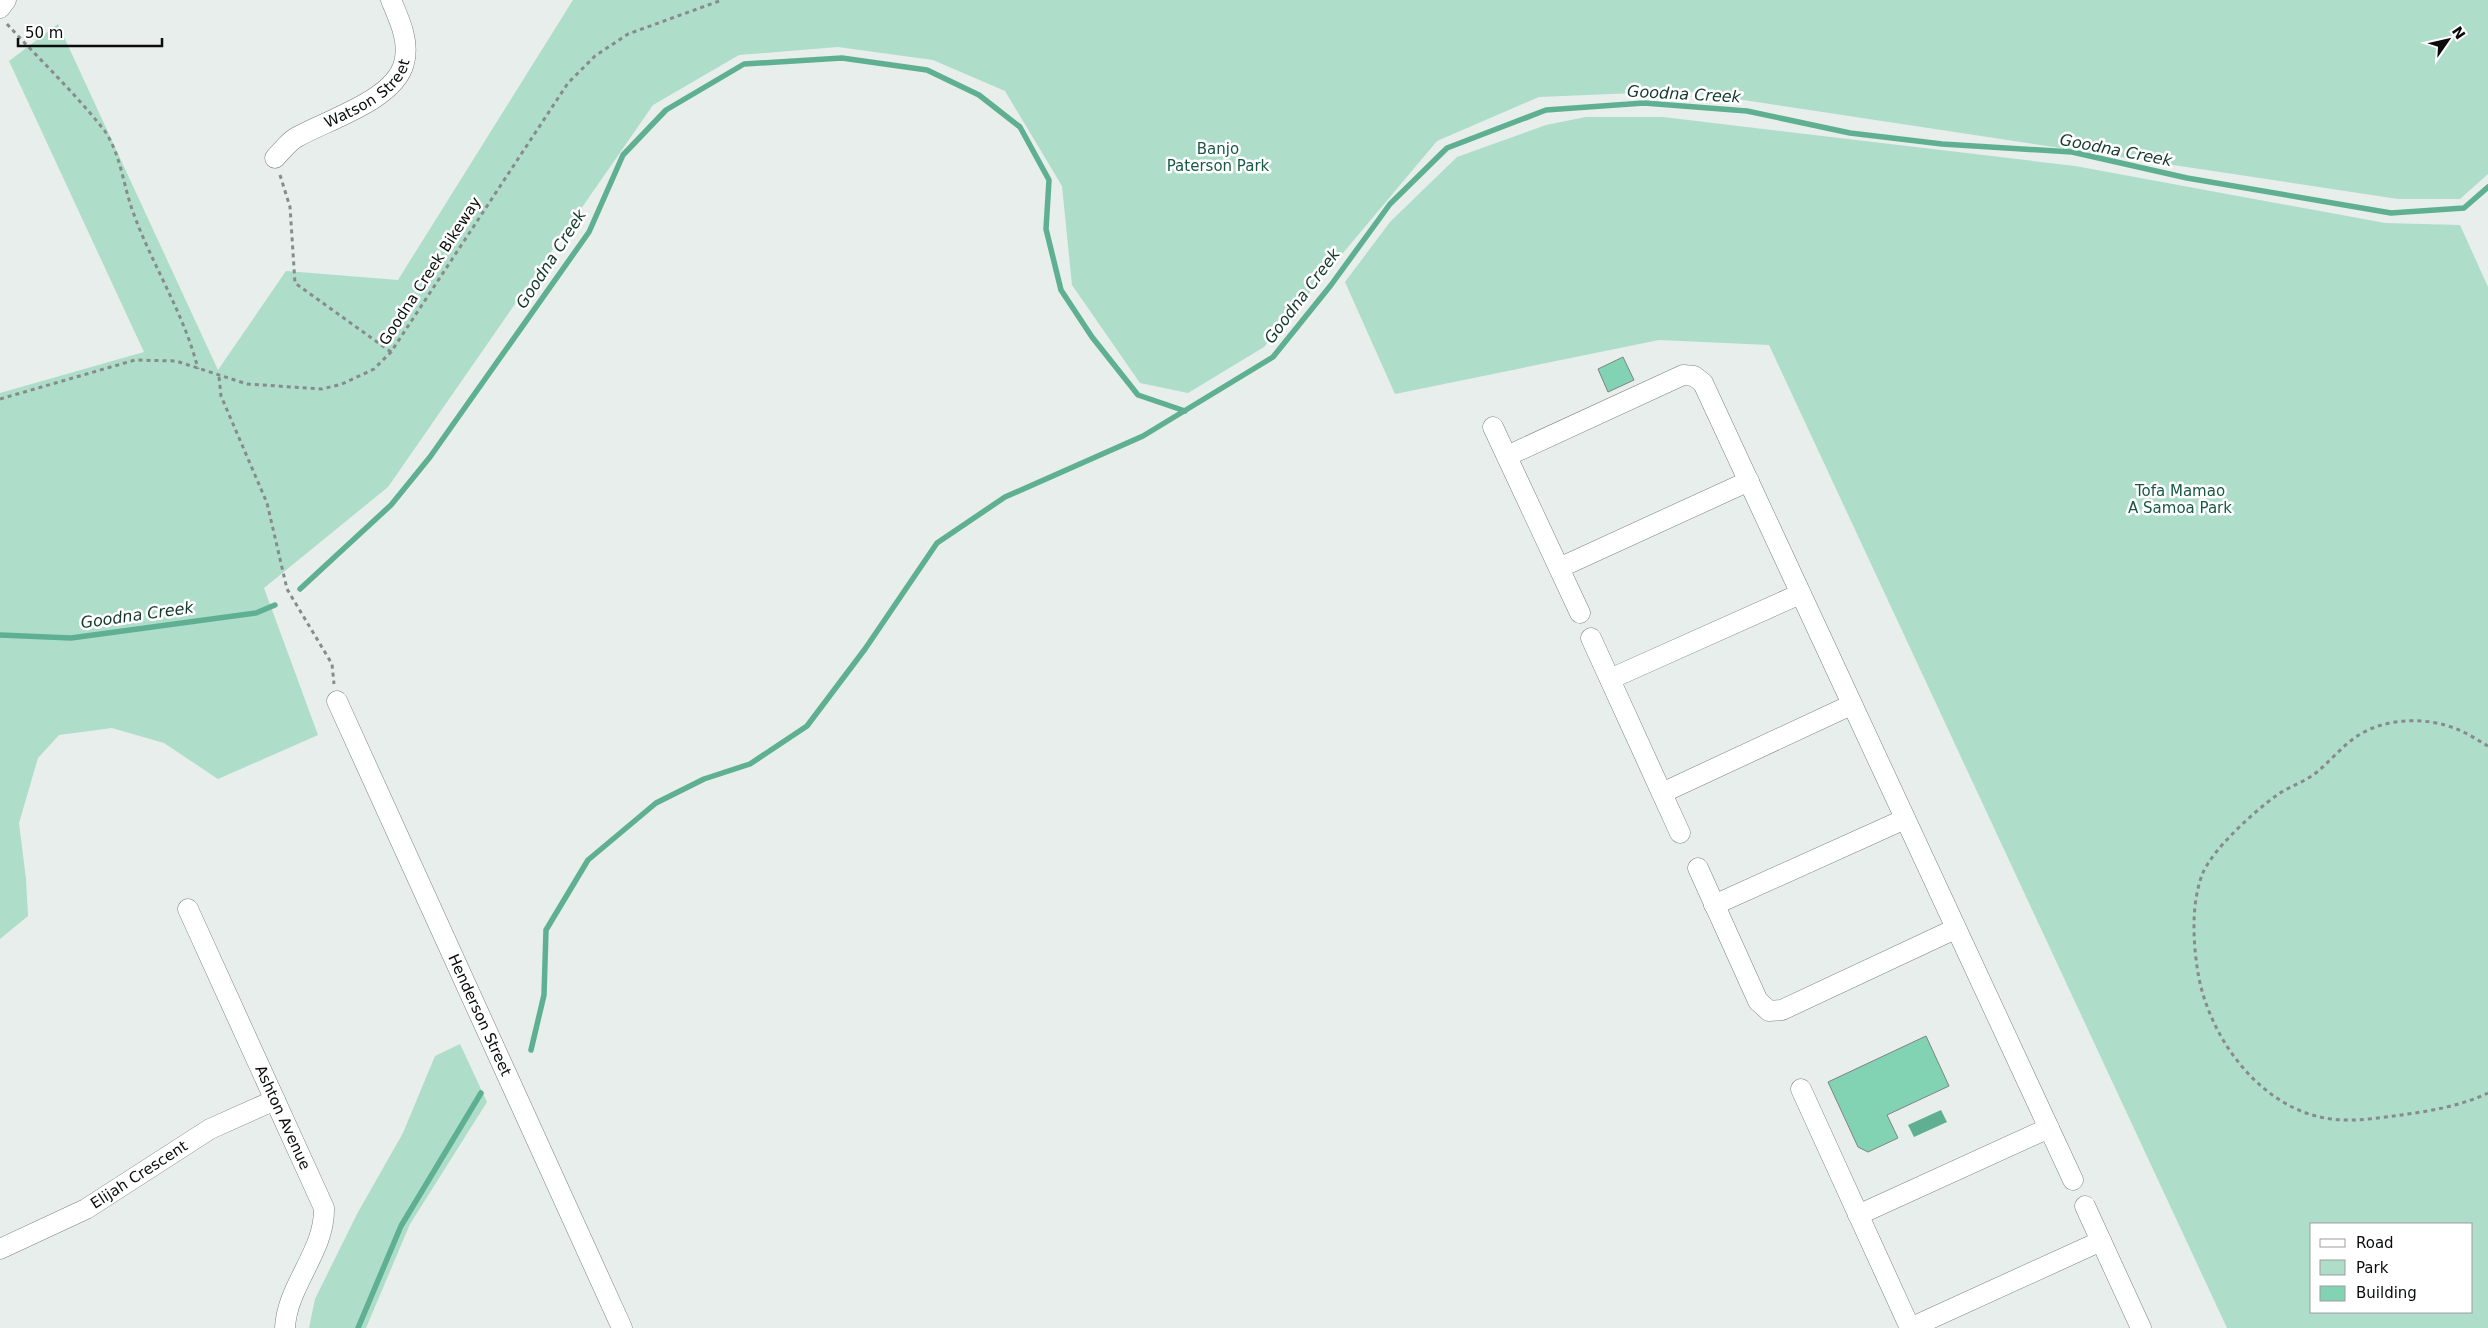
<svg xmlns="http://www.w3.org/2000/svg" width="2488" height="1328" font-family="'DejaVu Sans',sans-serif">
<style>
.green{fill:#aeddc9;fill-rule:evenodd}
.water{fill:#5fb093}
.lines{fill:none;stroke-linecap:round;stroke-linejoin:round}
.stream{stroke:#5fb093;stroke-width:5.5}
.building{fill:#82d3b4;stroke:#7e8481}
.minor-casing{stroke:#7d8381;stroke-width:21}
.path{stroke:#878c8a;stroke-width:3;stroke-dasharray:4 4;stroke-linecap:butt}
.minor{stroke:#fff;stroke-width:20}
.labels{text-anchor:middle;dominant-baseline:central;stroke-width:5;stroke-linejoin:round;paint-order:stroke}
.street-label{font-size:15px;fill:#0a0d0c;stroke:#fff}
.park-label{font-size:15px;fill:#165843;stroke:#fff}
.water-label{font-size:16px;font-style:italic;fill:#143a2d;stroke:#fff}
</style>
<rect width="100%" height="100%" fill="#e7eeeb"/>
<!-- green -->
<g class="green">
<polygon points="573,0 2488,0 2488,174 2460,199 2398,199 1684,91 1539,97 1437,141 1264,347 1188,393 1140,383 1072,285 1062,186 1005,91 933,60 838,47 739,55 653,105 388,487 264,588 318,735 218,779 164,743 112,728 59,735 38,758 19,823 26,879 28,916 0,939 0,393 144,352 9,61 58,24 218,370 286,271 398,280"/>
<path d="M1586 117H1663L2075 166 2385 223 2460 225 2488 287V1328H2227L1769 345 1659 340 1395 394 1345 282 1390 222 1457 157 1546 125ZM2312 1224H2472V1312H2312Z"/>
<polygon points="460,1044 487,1102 410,1224 366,1328 309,1328 315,1299 357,1214 403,1133 435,1056"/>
</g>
<!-- water -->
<polygon class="water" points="1941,1110 1947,1122 1914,1137 1908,1125"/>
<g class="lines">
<!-- stream -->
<g class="stream">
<polyline points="300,589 391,505 430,457 589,232 623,155 666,110 744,64 842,58 927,70 979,95 1020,127 1049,180 1046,229 1061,290 1092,337 1138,395 1185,411"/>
<polyline points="0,635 71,638 256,613 275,605"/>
<polyline points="531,1050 544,995 546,930 588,860 656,803 704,779 750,764 807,726 865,649 937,543 1005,497 1143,436 1273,357 1331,285 1390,204 1447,148 1546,110 1644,103 1747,111 1850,133 1942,144 2072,152 2187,178 2391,213 2464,208 2488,187"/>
<polyline points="358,1328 401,1226 481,1093"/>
</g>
</g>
<!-- building -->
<g class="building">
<polygon points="1623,357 1634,380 1608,392 1598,369"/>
<polygon points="1926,1036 1949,1086 1887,1115 1898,1138 1868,1152 1858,1147 1828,1082"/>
</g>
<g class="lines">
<defs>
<g id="minor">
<polyline points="0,8 6,0"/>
<path id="s1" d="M275 158C282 151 289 141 297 137 327 120 395 100 404 63 410 41 399 19 391 0"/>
<polyline points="1493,427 1580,613"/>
<polyline points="1507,456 1683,375 1694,376 1703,383 2073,1180"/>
<polyline points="1559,568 1749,481"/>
<polyline points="1591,638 1680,833"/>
<polyline points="1610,679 1800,594"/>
<path id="s2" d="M337 701 622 1328"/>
<polyline points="1662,793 1851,705"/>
<polyline points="1698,868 1758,1001 1769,1011 1782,1010 1955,929"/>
<polyline points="1714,905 1905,819"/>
<path id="s3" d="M188 909 324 1208C325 1252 287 1285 285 1328"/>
<polyline points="1801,1089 1910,1328"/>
<polyline points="2085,1206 2141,1328"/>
<polyline points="1858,1215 2049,1128"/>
<path id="s4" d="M0 1249 86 1209 210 1129 275 1100"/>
<polyline points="1910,1328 2101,1241"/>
</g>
</defs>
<!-- minor casing -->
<use href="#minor" class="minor-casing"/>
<!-- path -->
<g class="path">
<path d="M7 24C39 59 75 93 104 130 121 154 123 185 133 212 152 265 184 313 198 369"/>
<polyline points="280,175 290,207 295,283 391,352"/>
<polyline points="219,377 221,396 267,503 287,589 332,664 334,684"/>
<polyline points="0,399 135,360 176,361 247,384 322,389 342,384 374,369 391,352 568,83 595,56 628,34 722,0"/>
<path d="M2488 746C2479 741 2469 734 2459 730 2427 716 2382 717 2353 739 2340 749 2329 762 2317 772 2305 782 2290 786 2277 795 2255 811 2212 849 2202 875 2191 905 2193 942 2198 973 2209 1038 2261 1110 2331 1119 2353 1122 2378 1118 2401 1115 2430 1111 2461 1106 2488 1093"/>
</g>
<!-- minor -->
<use href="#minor" class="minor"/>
</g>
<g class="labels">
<!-- street labels -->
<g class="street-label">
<text stroke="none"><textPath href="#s1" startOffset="115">Watson Street</textPath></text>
<text transform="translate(430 271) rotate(-57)">Goodna Creek Bikeway</text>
<text stroke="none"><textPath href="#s2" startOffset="345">Henderson Street</textPath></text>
<text stroke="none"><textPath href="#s3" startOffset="229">Ashton Avenue</textPath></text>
<text stroke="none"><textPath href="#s4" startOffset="158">Elijah Crescent</textPath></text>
</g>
<!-- park labels -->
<g class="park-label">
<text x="1218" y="149">Banjo<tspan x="1218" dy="17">Paterson Park</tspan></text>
<text x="2180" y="491">Tofa Mamao<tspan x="2180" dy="17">A Samoa Park</tspan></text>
</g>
<!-- water labels -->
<g class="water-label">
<text transform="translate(1684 94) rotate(3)">Goodna Creek</text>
<text transform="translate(2116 150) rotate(11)">Goodna Creek</text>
<text transform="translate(551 259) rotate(-57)">Goodna Creek</text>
<text transform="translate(1302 296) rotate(-53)">Goodna Creek</text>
<text transform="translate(137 615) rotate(-8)">Goodna Creek</text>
</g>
</g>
<!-- legend -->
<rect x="2310" y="1223" width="162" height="90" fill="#ffffff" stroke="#9d9e9e"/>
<rect x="2320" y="1239" width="25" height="8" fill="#ffffff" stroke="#9d9e9e"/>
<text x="2356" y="1248" font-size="15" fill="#0a0d0c">Road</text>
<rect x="2320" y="1260" width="25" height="15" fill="#aeddc9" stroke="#9d9e9e"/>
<text x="2356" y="1273" font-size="15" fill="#0a0d0c">Park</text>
<rect x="2320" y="1286" width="25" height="15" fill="#82d3b4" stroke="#9d9e9e"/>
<text x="2356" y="1298" font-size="15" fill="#0a0d0c">Building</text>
<!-- north arrow -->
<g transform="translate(2448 40) rotate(56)" stroke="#ffffff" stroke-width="4" paint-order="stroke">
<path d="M0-4L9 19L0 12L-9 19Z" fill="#0a0d0c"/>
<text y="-8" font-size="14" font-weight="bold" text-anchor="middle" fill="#0a0d0c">N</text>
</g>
<!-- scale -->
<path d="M18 38v8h144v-8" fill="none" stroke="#0a0d0c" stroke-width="2.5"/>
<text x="25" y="38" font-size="15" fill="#0a0d0c" stroke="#ffffff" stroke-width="4" paint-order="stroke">50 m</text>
</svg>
